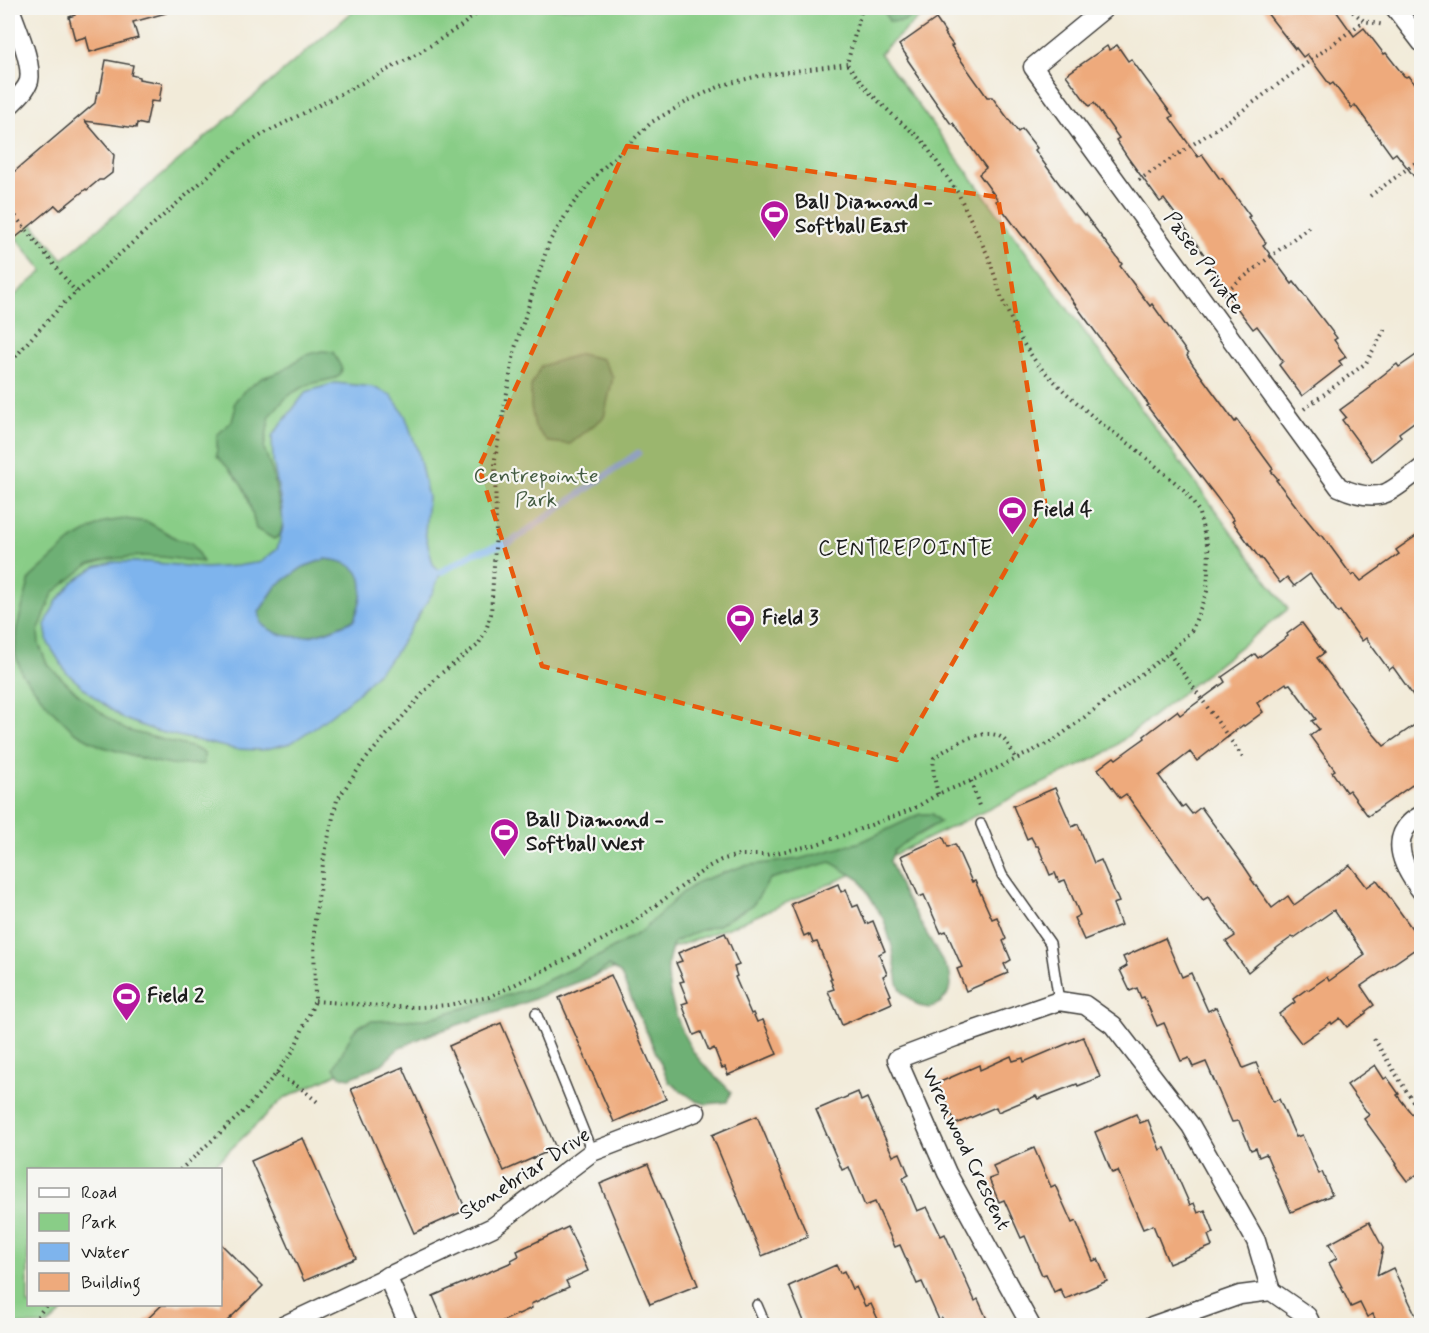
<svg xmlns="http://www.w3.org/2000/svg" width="1429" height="1333" font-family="Mynerve,sans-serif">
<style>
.green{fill:#89cd87;stroke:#527452;stroke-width:1.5}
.forest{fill:#6eb074;stroke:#456648;stroke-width:1.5}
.water{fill:#7eb4ed;stroke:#4d6884;stroke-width:1.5;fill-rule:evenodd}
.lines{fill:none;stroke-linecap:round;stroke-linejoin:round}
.stream{stroke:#7eb4ed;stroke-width:7}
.building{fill:#eeaa7c}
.lane-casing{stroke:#3c3b38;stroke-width:12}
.street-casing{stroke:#3c3b38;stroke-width:21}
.path{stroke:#3c3b38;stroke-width:4;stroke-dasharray:1.5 4.5;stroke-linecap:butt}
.lane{stroke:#fff;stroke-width:9}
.street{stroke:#fff;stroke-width:18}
.marked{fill:#e8590c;fill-opacity:0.2;stroke:#e8590c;stroke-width:4.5;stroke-dasharray:12 8;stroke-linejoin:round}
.labels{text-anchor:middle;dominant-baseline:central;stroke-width:4.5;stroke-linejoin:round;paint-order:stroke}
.poi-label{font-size:21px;font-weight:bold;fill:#1c1c1c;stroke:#f6f6f2;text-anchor:start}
.street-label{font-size:21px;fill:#1c1c1c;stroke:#f6f6f2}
.park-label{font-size:21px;fill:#425a41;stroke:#f6f6f2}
.neighbourhood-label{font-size:22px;letter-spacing:1.5px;fill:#1c1c1c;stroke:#f6f6f2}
</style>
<rect width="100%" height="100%" fill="#f6f6f2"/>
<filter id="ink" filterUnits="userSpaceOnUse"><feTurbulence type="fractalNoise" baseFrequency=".0167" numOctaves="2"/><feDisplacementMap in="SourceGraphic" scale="12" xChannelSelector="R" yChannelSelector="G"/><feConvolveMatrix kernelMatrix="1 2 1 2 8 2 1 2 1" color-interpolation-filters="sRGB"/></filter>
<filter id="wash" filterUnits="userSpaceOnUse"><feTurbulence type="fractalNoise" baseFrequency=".008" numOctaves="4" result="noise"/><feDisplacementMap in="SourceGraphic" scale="24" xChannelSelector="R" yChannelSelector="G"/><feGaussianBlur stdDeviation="1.35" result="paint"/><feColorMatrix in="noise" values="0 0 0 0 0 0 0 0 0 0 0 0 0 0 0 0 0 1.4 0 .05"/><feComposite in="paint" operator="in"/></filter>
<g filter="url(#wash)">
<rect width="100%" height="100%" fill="#f2ebd9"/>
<!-- green -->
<polygon class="green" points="357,8 930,8 880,53 1288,609 1106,753 864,869 733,926 385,1051 283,1099 210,1169 28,1170 28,1304 70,1305 48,1325 8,1325 8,301 43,271 8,228 8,196 63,259"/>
<!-- forest -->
<g class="forest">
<path d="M884 8H922C910 18 906 24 889 21L884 11Z"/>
<path d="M322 351 333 352 342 369 340 375 336 378 310 384 294 392 285 399 270 415 264 448 273 474 283 523 280 535 274 539 256 529C253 516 250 503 245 491 239 478 227 467 217 456V435L232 421 235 410 234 405 236 400 244 391 262 378 280 372 305 355Z"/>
<polygon points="580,354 602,359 613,377 604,417 570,444 548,442 535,427 531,407 531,386 541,366"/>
<polygon points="125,519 148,522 177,539 192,543 203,562 162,557 140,556 109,559 88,565 53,593 38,632 39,644 47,664 78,694 107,717 126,730 194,748 204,753 204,764 172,765 151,761 100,746 73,731 50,708 22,674 15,653 16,631 30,578 72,540 104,522"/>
<path d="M325 559C368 562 368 585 354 620 323 634 289 648 260 623L259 612 276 586 303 567Z"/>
<path d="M920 814H932L940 822 902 844 894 851 890 861 902 891 950 974 951 985 947 995 940 1003 929 1008 919 1006 903 993 898 984 893 950 884 920 860 880 831 862 770 879 753 905 718 925 698 931 673 943C671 951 668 959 668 966 666 994 681 1037 698 1058 708 1070 721 1081 731 1092L727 1102 706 1104 696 1101 669 1082 620 973 609 966 591 977 513 1007 429 1034 398 1049 382 1064 362 1073 350 1078 340 1076 334 1068 353 1032 361 1025 371 1021 427 1019 531 988 603 954 642 931 682 893 700 881 743 866 799 859 861 842Z"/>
</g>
<!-- water -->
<path class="water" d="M335 383 373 387 391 395 405 415 418 452 428 497 425 533 433 564 441 572 433 592 394 655 357 694 318 725 291 743 262 750 234 749 156 731 124 719 94 697 66 672 48 643 45 625 56 602 73 582 95 567 113 562H147L205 568 237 566 261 562 277 549 283 527 282 509 273 461 272 436 306 392ZM325 559C367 562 368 585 354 620 324 634 289 648 261 623L259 612 276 586 303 567Z"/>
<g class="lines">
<!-- stream -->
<polyline class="stream" points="441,572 474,553 511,542 638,453"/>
</g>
<g id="blocks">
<!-- building -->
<g class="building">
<polygon points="73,8 165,8 166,13 133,22 138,38 90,52 86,37 75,40 69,17 75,15"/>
<polygon points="1263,8 1334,8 1354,36 1364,28 1384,54 1386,53 1404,76 1406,77 1408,76 1415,84 1422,80 1422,187 1396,153 1392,156 1355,105 1352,108 1333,83 1330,85 1307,54 1303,57 1296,48 1295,49"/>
<polygon points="936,19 945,32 944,33 953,45 951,46 987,97 992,97 1018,132 1022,129 1037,148 1035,150 1041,159 1064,190 1084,216 1085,215 1122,264 1120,266 1150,306 1152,304 1188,354 1187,356 1193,365 1235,422 1237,420 1273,469 1271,471 1278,479 1276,480 1299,510 1320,536 1322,535 1352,576 1355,574 1361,581 1399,554 1396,550 1422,532 1422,708 1393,667 1389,670 1366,638 1362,641 1340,611 1338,613 1310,574 1294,586 1287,577 1280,583 1261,558 1260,559 1232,521 1234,520 1147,406 1149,405 1044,262 1025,237 1024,238 996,201 998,200 979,174 986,168 953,123 951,124 915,73 916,72 907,59 908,58 899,45"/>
<polygon points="1117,45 1128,61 1131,59 1173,116 1170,118 1198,157 1202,154 1220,179 1222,178 1250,216 1248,217 1266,243 1263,245 1292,284 1294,282 1337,338 1334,340 1346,357 1339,361 1342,365 1302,396 1279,365 1283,361 1257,326 1253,329 1230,299 1209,267 1212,266 1184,226 1164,199 1160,202 1128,158 1116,140 1119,138 1094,103 1089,106 1066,75 1107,46 1109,50"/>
<polygon points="106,60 133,65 131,75 139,77 139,79 162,83 159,102 151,101 146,125 137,123 136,128 85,121 114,155 112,173 103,180 99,180 87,190 86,189 60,210 55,205 8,244 8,177 95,103 97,92 100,92"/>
<polygon points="1422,351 1422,416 1399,433 1401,437 1372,461 1342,420 1346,417 1340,410 1370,388 1369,386 1397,364 1399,367"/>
<polygon points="1302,623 1324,653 1317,658 1371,731 1384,746 1422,720 1422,778 1368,816 1349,790 1346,792 1332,772 1335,770 1310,736 1319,729 1312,721 1316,719 1290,684 1287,685 1286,683 1257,703 1263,712 1244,726 1243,725 1197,761 1190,752 1159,776 1182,807 1185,805 1192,814 1201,807 1244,866 1252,878 1251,879 1272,908 1288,896 1294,905 1350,865 1367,887 1377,880 1416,934 1414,935 1421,945 1361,986 1374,1005 1366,1011 1366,1013 1347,1027 1340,1018 1332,1024 1331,1022 1301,1043 1279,1014 1295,1002 1293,999 1307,989 1308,990 1327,977 1329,981 1365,955 1334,910 1294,938 1292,937 1278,947 1248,972 1226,942 1235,936 1208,897 1203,900 1126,794 1120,798 1098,769 1114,757 1116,759 1131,748 1145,738 1144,736 1177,711 1180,715 1225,682 1222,677 1255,654 1258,658 1288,636 1287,634"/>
<polygon points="1055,788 1072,827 1078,824 1094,863 1101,860 1119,902 1113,904 1121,925 1084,940 1074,918 1080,915 1065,880 1059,882 1055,873 1050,875 1038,846 1036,846 1031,837 1027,839 1013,806"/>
<polygon points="943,837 948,847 955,844 972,882 975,881 992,919 997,917 1006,939 1003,941 1011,960 1004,964 1008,973 966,991 957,969 962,967 946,931 941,933 924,895 919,897 901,856"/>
<polygon points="838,884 841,892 846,889 853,907 858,905 866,924 873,921 885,951 879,954 887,974 883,976 891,995 889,996 892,1003 842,1025 828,991 834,989 830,979 832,979 817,942 813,943 810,935 809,936 808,934 804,936 791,904"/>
<polygon points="725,933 739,965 734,967 737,976 735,977 751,1014 753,1013 757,1022 763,1020 777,1054 728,1075 725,1067 722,1068 714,1048 709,1051 701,1032 694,1035 682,1004 688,1002 680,982 684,981 676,963 682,961 678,953"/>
<polygon points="1165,938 1182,977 1191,973 1208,1011 1216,1007 1243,1068 1256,1063 1273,1102 1279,1099 1296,1137 1302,1135 1319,1174 1322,1172 1332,1195 1291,1212 1266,1154 1259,1157 1256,1148 1251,1150 1239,1121 1232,1122 1206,1062 1193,1067 1189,1058 1181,1061 1164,1023 1157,1026 1144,997 1141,998 1137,988 1130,991 1120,970 1127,966 1123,957"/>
<polygon points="611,975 666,1099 614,1122 559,998"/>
<polygon points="501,1023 556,1148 504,1171 449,1046"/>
<polygon points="1083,1037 1084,1038 1100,1077 1078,1086 1077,1084 1038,1099 1036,1096 998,1112 996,1107 956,1124 938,1083 979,1065 980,1070 1011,1056 1013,1061 1023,1058 1024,1062"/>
<polygon points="1375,1065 1384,1079 1387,1077 1399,1094 1397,1095 1422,1127 1422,1171 1407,1181 1395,1165 1397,1164 1364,1119 1369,1115 1347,1085"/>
<polygon points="403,1067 466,1210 414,1233 351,1089"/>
<polygon points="858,1092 861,1101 867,1098 893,1156 900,1153 909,1175 903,1178 917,1211 927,1207 941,1236 945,1234 975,1301 978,1299 990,1326 945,1326 942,1318 939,1320 922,1282 917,1284 900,1245 895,1247 875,1202 865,1206 849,1167 842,1170 816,1110"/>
<polygon points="1136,1114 1140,1123 1148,1120 1160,1150 1165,1148 1190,1205 1194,1203 1198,1213 1205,1210 1214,1233 1208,1235 1212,1246 1169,1264 1153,1225 1143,1229 1118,1171 1112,1173 1095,1132"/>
<polygon points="757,1116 808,1237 762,1256 712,1135"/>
<polygon points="303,1138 356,1258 304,1281 251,1161"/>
<polygon points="1034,1148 1051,1187 1055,1185 1072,1223 1076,1221 1093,1261 1098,1259 1107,1281 1065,1299 1060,1289 1054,1292 1046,1274 1042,1275 1025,1236 1021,1238 1004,1200 999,1202 989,1179 997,1176 993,1166"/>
<polygon points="648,1164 698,1285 650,1304 600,1184"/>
<polygon points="1369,1222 1383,1248 1377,1276 1393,1268 1421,1326 1378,1326 1373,1314 1367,1317 1360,1303 1351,1307 1341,1287 1342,1287 1329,1263 1337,1258 1329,1244"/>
<polygon points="568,1227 588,1271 566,1281 569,1287 531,1304 532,1308 492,1326 446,1326 433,1296 512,1262 511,1260 519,1256 517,1251"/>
<polygon points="220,1243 263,1286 222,1326 140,1326 162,1305 220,1305"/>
<polygon points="836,1265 840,1273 844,1271 852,1289 856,1287 865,1306 871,1304 881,1326 806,1326 789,1286"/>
</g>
</g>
</g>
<g filter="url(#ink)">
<use href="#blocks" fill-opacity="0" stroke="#3c3b38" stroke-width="1.5"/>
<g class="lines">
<defs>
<g id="lane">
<polyline points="981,824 1002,875 1050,943 1059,1001"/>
<polyline points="536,1013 592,1152"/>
<polyline points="757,1305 766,1326"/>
</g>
<g id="street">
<path d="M1105 8 1033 67 1339 487C1352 493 1371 499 1386 493 1396 489 1412 475 1422 468"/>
<polyline points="1395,8 1422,43"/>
<path d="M8 107C15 100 26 91 29 81 33 63 16 26 10 8"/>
<path d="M1422 815C1418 817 1413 820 1410 823 1389 844 1407 873 1422 892"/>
<polyline points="387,1276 409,1326"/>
<polyline points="283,1326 493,1227 592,1152 696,1112"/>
<polyline points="1031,1326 947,1173 897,1059 955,1037 1059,1001 1085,1005 1113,1025 1191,1126 1256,1241 1271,1291"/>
<polyline points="1152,1326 1240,1295 1271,1291 1307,1316 1312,1326"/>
</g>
</defs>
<!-- lane casing -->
<use href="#lane" class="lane-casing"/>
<!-- street casing -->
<use href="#street" class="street-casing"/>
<!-- path -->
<g class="path">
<polyline points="1348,8 1364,21 1384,25"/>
<polyline points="1139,180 1231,119 1364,21"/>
<polyline points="1370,196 1422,158"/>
<polyline points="8,207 76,292"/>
<polyline points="1222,294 1310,226"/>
<polyline points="8,366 27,343 63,304 225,161 244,146 265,133 414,56 461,26 484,8"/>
<polyline points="1304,409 1366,363 1385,329"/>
<polyline points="1169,653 1244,759"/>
<polyline points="971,781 980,809"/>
<path d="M938 794C935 781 932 771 934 758 950 746 990 721 1006 742 1010 747 1013 754 1016 759"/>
<polyline points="315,1001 394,1007 422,1007 448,1005 489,997 563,961 628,926 708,867 721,860 738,855 766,855 814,845 850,833 915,808 938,794 971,781 1053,741 1169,653 1192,630 1207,591 1209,552 1198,510 1184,490 1131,445 1100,423 1065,392 1038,365 1019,337 1002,299 989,258 958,193 922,140 898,120 870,93 847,64 862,8"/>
<polyline points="1374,1039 1422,1116"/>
<polyline points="276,1074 302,1089 320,1104"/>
<polyline points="180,1170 245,1110 276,1074 293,1051 315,1001 314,927 324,857 337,800 364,761 439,675 478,645 486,630 491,614 496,532 495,459 515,348 549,242 572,205 600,171 652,122 690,100 723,85 758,76 847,64"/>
<polyline points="30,1326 47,1304"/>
</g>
<!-- lane -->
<use href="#lane" class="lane"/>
<!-- street -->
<use href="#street" class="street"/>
</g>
</g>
<!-- marked area -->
<path class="marked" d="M627 146 998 197 1045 502 897 760 542 666 479 467Z"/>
<!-- icons -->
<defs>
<symbol id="stadium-pin" viewBox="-11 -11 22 30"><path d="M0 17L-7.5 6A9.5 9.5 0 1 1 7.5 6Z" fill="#b5179e" stroke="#f6f6f2"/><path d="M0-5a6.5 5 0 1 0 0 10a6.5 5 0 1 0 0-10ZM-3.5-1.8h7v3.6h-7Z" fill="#fff"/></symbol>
</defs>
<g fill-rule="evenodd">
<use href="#stadium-pin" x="758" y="198" width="33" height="45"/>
<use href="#stadium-pin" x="996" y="494" width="33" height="45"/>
<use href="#stadium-pin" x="724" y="602" width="33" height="45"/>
<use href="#stadium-pin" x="488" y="816" width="33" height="45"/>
<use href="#stadium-pin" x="110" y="980" width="33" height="45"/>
</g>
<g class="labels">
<!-- poi labels -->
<g class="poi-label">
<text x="795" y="202">Ball Diamond -<tspan x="795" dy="24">Softball East</tspan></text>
<text x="1033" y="510">Field 4</text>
<text x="762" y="618">Field 3</text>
<text x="526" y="820">Ball Diamond -<tspan x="526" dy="24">Softball West</tspan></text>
<text x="147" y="996">Field 2</text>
</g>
<!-- street labels -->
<g class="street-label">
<text transform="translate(1204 263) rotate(54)">Paseo Private</text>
<text transform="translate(966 1149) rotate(64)">Wrenwood Crescent</text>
<text transform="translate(525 1174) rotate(-33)">Stonebriar Drive</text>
</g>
<!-- park labels -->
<g class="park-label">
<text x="536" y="476">Centrepointe<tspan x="536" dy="24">Park</tspan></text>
</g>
<!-- neighbourhood labels -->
<g class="neighbourhood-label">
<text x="906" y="549">CENTREPOINTE</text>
</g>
</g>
<!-- margin -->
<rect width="1429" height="1333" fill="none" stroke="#f6f6f2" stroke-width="30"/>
<!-- legend -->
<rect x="27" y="1168" width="195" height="138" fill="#f6f6f2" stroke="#9f9f9c" stroke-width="1.5"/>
<rect x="39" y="1188" width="30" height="9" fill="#ffffff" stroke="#9f9f9c" stroke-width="1.5"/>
<text x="81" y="1198" font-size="18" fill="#1c1c1c">Road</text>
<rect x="39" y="1213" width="30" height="18" fill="#89cd87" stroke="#9f9f9c" stroke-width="1.5"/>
<text x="81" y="1228" font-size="18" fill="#1c1c1c">Park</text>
<rect x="39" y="1243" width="30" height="18" fill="#7eb4ed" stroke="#9f9f9c" stroke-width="1.5"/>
<text x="81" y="1258" font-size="18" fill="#1c1c1c">Water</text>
<rect x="39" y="1273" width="30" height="18" fill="#eeaa7c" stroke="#9f9f9c" stroke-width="1.5"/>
<text x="81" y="1288" font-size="18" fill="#1c1c1c">Building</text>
</svg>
